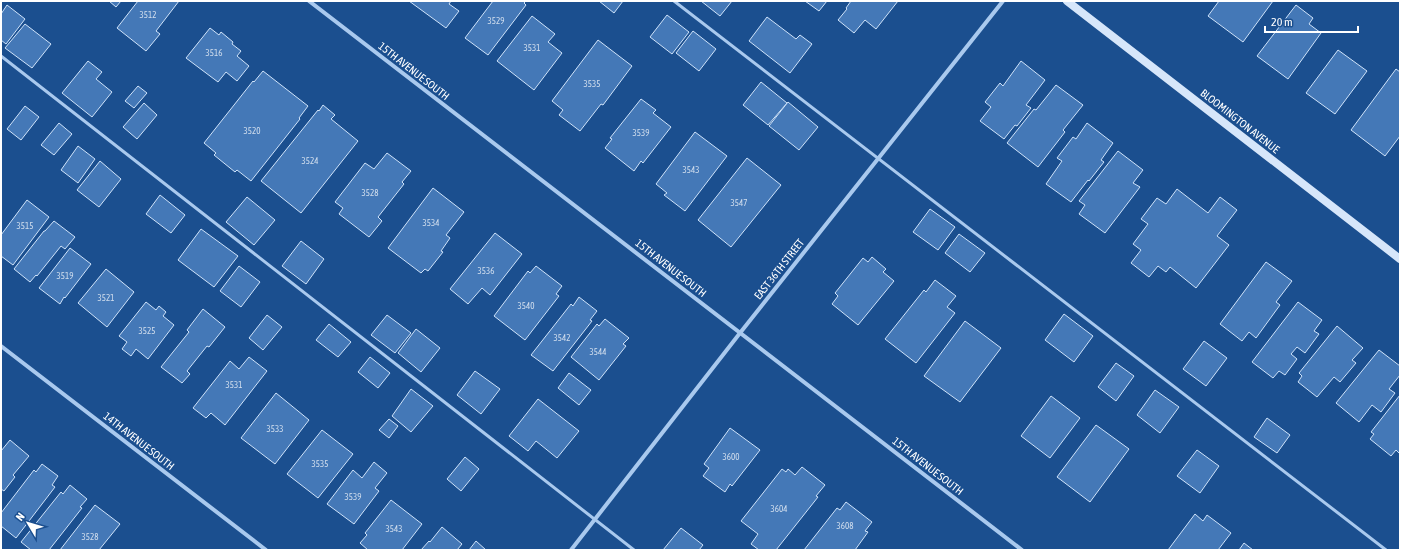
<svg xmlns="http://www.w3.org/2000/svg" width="1401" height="551" font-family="'Asap Condensed',sans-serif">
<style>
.building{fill:#4478b7;stroke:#cfe3fa}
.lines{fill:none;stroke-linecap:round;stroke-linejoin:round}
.lane{stroke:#a9c9ee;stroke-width:3}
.street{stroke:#a9c9ee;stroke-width:4}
.secondary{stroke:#d6e6fa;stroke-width:8}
.labels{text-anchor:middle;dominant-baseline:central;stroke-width:3;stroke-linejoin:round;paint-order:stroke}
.number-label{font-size:9px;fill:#d0dded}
.street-label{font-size:11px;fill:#fff;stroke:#1b4f8f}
</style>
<rect width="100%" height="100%" fill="#1b4f8f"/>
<!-- building -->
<g class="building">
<polygon points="109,1 121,1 116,7"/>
<polygon points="138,1 179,1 156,31 160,34 146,51 117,28"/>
<polygon points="409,1 451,1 449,4 459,11 446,28"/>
<polygon points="493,1 526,1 524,3 526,5 488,55 465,38"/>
<polygon points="599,1 623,1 614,13"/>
<polygon points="701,1 732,1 720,16"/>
<polygon points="805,1 827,1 819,11"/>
<polygon points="851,1 898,1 876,29 865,20 854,33 838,20 847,9 846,8"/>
<polygon points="1219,1 1273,1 1243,42 1208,16"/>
<polygon points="7,5 25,19 6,44 1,40 1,14"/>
<polygon points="1296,5 1313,18 1309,24 1321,33 1288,79 1257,56"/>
<polygon points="667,15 689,32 672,54 650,37"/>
<polygon points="532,16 555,34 548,42 562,53 534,90 497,61"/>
<polygon points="767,17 796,39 800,35 812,44 790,73 749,41"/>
<polygon points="25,24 51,44 32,68 5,48"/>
<polygon points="210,28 219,35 221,32 233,42 232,44 241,51 237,56 249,66 237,81 226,72 218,82 186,58"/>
<polygon points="693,31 716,49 699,71 676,53"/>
<polygon points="598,40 632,66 603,105 601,104 580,131 559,115 563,110 552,101"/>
<polygon points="1338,50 1367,71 1335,114 1306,93"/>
<polygon points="88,61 102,72 96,79 112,92 92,117 62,93"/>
<polygon points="1021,61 1045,80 1026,105 1031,108 1017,126 1015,125 1004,139 980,121 991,107 985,102 1000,83 1003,86"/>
<polygon points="1396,69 1400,72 1400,136 1385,156 1351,130"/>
<polygon points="263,71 308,106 299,118 300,119 251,181 237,170 235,172 214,155 216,153 204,143 253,81 254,82"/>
<polygon points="761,82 787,103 768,125 743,105"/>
<polygon points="1056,85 1083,105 1063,130 1065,132 1038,167 1007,143 1034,109 1036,110"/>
<polygon points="138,86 147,93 134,108 125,101"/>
<polygon points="641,99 656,110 653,113 671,127 643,163 641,161 634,171 605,148 612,139 610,138"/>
<polygon points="788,102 818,127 799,150 769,126"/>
<polygon points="144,103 157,115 137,139 123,127"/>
<polygon points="323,105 335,115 331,119 358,141 301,213 261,181 318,110 319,111"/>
<polygon points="25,106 39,117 21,140 7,129"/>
<polygon points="59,123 72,134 54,155 41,145"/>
<polygon points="1087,123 1113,143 1101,160 1104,162 1089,181 1088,180 1071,202 1046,184 1062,161 1057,158 1073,137 1076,139"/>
<polygon points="695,132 727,156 685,211 664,195 667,193 656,184"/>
<polygon points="78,146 95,159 78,183 61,170"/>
<polygon points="1118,151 1143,170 1133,183 1140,187 1105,233 1079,214 1085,205 1079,201"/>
<polygon points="387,153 411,171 402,182 404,184 378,217 382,221 369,237 339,214 343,208 335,202 365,163 374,169"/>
<polygon points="747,158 781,185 731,247 698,220"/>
<polygon points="100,161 121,179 99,207 77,190"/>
<polygon points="433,188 464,212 446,235 450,238 441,251 443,252 428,271 425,269 421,273 388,248"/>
<polygon points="1177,189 1208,213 1220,197 1237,210 1217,236 1229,245 1196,288 1170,267 1166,272 1158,266 1149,277 1131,263 1141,250 1133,244 1148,224 1141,219 1157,198 1166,204"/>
<polygon points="160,195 185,215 171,233 146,214"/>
<polygon points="247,197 275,220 254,245 226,222"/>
<polygon points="27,200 49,217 13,265 1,256 1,235"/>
<polygon points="930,209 955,227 938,250 913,232"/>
<polygon points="54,221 75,237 65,249 61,246 37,276 36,275 30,282 14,269 44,231 45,231"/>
<polygon points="201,229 238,256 214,287 178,260"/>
<polygon points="495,233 522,254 490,295 482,288 468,304 450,289"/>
<polygon points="959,234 985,253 970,272 945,253"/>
<polygon points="301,241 324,259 306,284 282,266"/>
<polygon points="70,248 91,264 65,298 64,297 60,304 39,288"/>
<polygon points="872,257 886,269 883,272 894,281 858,325 832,304 838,296 835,293 863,258 868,262"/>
<polygon points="1266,262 1292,281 1276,302 1280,305 1256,338 1249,332 1242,341 1220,324"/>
<polygon points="239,266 260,282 241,307 220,291"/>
<polygon points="536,266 562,286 556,294 559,296 525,340 494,316 528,271 530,273"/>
<polygon points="106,269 134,292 107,327 78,303"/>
<polygon points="935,280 956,296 947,307 955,313 916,363 885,339 924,290 926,292"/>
<polygon points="579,297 597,311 590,320 592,321 553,371 531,355 571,304 573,306"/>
<polygon points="146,302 156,310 159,306 166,312 163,316 174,325 148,359 136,349 131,356 122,349 127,342 119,336"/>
<polygon points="1298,302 1322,320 1314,331 1319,334 1305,353 1297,347 1291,354 1297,359 1285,375 1279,371 1273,378 1252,362"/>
<polygon points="203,309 225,327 209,347 207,346 187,371 190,374 182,383 161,367 189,332 187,330"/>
<polygon points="1064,314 1093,336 1074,362 1045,340"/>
<polygon points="267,315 282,327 263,350 249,338"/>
<polygon points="387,315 411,333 395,353 371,335"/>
<polygon points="605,319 629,338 623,344 626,346 599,380 571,357 597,324 599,326"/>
<polygon points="965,321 1001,348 960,402 924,376"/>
<polygon points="329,324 351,342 338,357 316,340"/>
<polygon points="1337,326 1363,348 1352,360 1356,363 1340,382 1334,377 1317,397 1298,382 1302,376 1299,373"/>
<polygon points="416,329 440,348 421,372 398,353"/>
<polygon points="1204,341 1227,358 1206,386 1183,369"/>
<polygon points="1379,350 1400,366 1400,375 1389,389 1395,393 1381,412 1372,405 1359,422 1336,403"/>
<polygon points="249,357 267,371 225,425 211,413 206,418 193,408 230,361 239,369"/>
<polygon points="370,357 390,373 378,388 358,372"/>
<polygon points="1116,363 1134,376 1116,401 1098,387"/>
<polygon points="475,371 500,389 481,414 457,395"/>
<polygon points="569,373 591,390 579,405 558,388"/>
<polygon points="411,389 433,406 411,432 392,416"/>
<polygon points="1155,390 1179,407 1160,433 1137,415"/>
<polygon points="276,393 309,420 275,464 241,438"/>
<polygon points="1400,395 1400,454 1396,450 1391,456 1370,439 1374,434 1371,432"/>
<polygon points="1051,396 1080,418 1050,458 1021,436"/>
<polygon points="538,399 579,431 557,458 536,441 528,451 509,436"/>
<polygon points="1267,418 1290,435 1277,453 1254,437"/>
<polygon points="389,419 398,426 389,438 379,430"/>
<polygon points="1096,425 1129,449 1090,502 1057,477"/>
<polygon points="730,428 760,450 732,486 730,484 725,492 703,476 709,468 704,464"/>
<polygon points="322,430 353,454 318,498 287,474"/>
<polygon points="10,440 29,456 13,475 15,477 4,491 1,489 1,451"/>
<polygon points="1197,450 1219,466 1200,493 1177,476"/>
<polygon points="465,457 479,469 461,491 447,479"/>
<polygon points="374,462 387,473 375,488 379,491 354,524 327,504 353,470 362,478"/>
<polygon points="42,464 58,476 52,485 55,487 16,538 1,526 1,513 34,470 36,472"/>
<polygon points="802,467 825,485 816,496 818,497 776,550 759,550 751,544 758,534 741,521 782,469 786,472 788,469 795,475"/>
<polygon points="70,485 87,499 80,507 82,508 49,550 31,550 21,542 61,492 63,494"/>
<polygon points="391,500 422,524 402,550 368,550 360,543 367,535 365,533"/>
<polygon points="846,502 872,522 865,531 868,532 855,550 804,550 837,508 840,510"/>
<polygon points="95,505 120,524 99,550 60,550"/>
<polygon points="1195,514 1203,521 1207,515 1231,533 1218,550 1168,550"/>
<polygon points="442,527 462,544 457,550 421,550 429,541 430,542"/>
<polygon points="681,528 703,545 699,550 663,550"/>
<polygon points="476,541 486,550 469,550"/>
<polygon points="1244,543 1253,550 1239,550"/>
</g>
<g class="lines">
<!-- lane -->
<g class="lane">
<polyline points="674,1 1386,550"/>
<polyline points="1,56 634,550"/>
</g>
<!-- street -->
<g class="street">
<polyline points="309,1 1022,550"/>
<polyline points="1,346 266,550"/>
<polyline points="571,550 740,333 1003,1"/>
</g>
<!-- secondary -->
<polyline class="secondary" points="1067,1 1400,259"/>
</g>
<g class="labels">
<!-- number labels -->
<g class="number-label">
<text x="148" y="15">3512</text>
<text x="496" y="21">3529</text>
<text x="532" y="48">3531</text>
<text x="214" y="53">3516</text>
<text x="592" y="84">3535</text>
<text x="252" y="131">3520</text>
<text x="641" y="133">3539</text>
<text x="310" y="161">3524</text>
<text x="691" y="170">3543</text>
<text x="370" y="193">3528</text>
<text x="739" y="203">3547</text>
<text x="431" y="223">3534</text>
<text x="25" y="226">3515</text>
<text x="486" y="271">3536</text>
<text x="65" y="276">3519</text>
<text x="106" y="298">3521</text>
<text x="526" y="306">3540</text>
<text x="147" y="331">3525</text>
<text x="562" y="338">3542</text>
<text x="598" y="352">3544</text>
<text x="234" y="385">3531</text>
<text x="275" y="429">3533</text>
<text x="731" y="457">3600</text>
<text x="320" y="464">3535</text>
<text x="353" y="497">3539</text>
<text x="779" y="509">3604</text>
<text x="845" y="526">3608</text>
<text x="394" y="529">3543</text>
<text x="90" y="537">3528</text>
</g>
<!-- street labels -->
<g class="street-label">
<text transform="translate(414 71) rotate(38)">15TH AVENUE SOUTH</text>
<text transform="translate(1240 121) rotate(38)">BLOOMINGTON AVENUE</text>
<text transform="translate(671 268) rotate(38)">15TH AVENUE SOUTH</text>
<text transform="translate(779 269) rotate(-52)">EAST 36TH STREET</text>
<text transform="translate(139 441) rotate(38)">14TH AVENUE SOUTH</text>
<text transform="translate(928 466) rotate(38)">15TH AVENUE SOUTH</text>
</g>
</g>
<!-- border -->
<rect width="1401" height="551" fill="none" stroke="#ffffff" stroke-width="4"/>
<!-- north arrow -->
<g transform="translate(28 523) rotate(308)" stroke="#1b4f8f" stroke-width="3" paint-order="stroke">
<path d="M0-3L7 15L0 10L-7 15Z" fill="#ffffff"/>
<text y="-6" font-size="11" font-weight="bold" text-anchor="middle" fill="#ffffff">N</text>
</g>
<!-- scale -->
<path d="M1265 26v6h93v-6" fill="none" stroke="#ffffff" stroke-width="2"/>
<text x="1271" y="26" font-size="12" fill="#ffffff" stroke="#1b4f8f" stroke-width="3" paint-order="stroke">20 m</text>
</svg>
